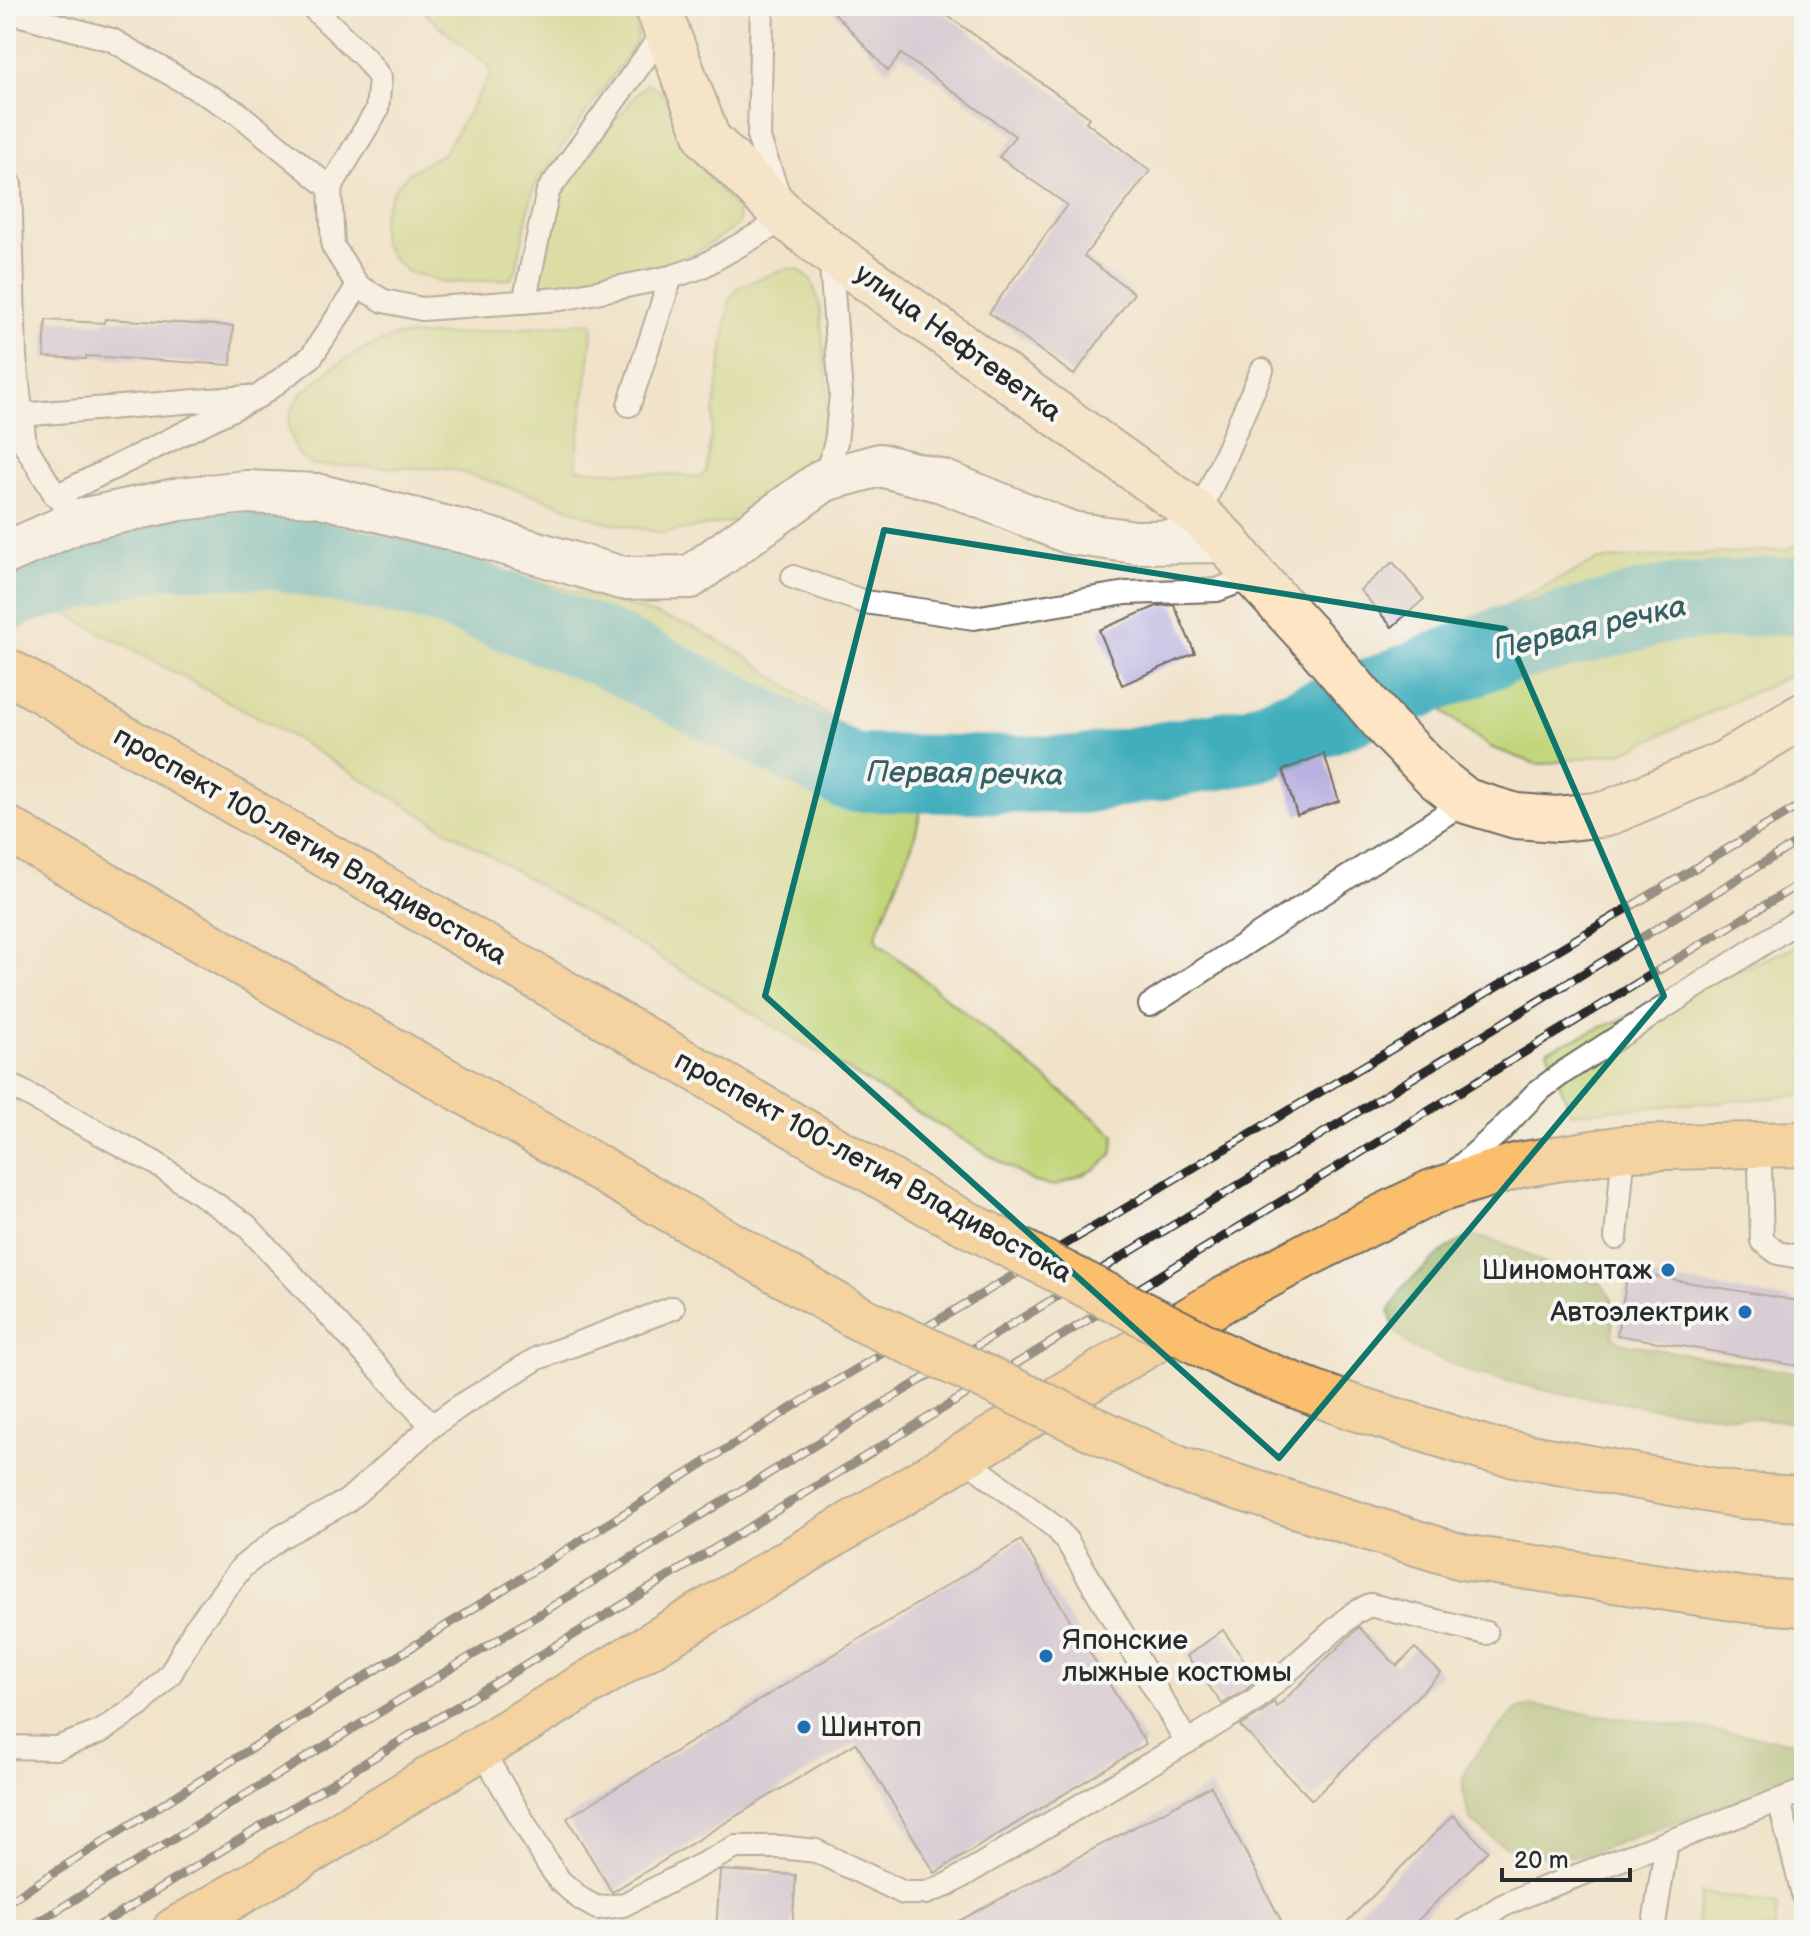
<svg xmlns="http://www.w3.org/2000/svg" width="1810" height="1936" font-family="'Balsamiq Sans',sans-serif">
<style>
.green{fill:#c2d579;stroke:#768052;stroke-width:2}
.forest{fill:#99b669;stroke:#62704a;stroke-width:2}
.lines{fill:none;stroke-linecap:round;stroke-linejoin:round}
.river{stroke:#3faebc;stroke-width:78}
.building{fill:#bab1e1}
.lane-casing{stroke:#706b63;stroke-width:26}
.street-casing{stroke:#706b63;stroke-width:46}
.secondary-casing{stroke:#706b63;stroke-width:48}
.primary-casing{stroke:#706b63;stroke-width:48}
.highway-casing{stroke:#706b63;stroke-width:48}
.lane{stroke:#fff;stroke-width:22}
.street{stroke:#fff;stroke-width:42}
.secondary{stroke:#fde5c5;stroke-width:44}
.primary{stroke:#fabe6d;stroke-width:44}
.highway{stroke:#fabe6d;stroke-width:44}
.rail-casing{stroke:#2b2b2b;stroke-width:9}
.rail{stroke:#f6f6f2;stroke-width:6;stroke-dasharray:18;stroke-linecap:butt}
.highway-bridge-casing{stroke:#706b63;stroke-width:48;stroke-linecap:butt}
.highway-bridge{stroke:#fabe6d;stroke-width:44}
.marked{fill:none;stroke:#0f766e;stroke-width:6;stroke-linejoin:round}
.poi-dot{fill:#1f6fb2;stroke:#f6f6f2;stroke-width:3}
.labels{text-anchor:middle;dominant-baseline:central;stroke-width:8;stroke-linejoin:round;paint-order:stroke}
.street-label{font-size:28px;fill:#2b2b2b;stroke:#f6f6f2}
.poi-label{font-size:28px;fill:#2b2b2b;stroke:#f6f6f2;text-anchor:end}
.water-label{font-size:30px;font-style:italic;fill:#335f65;stroke:#f6f6f2}
</style>
<rect width="100%" height="100%" fill="#f6f6f2"/>
<filter id="ink" filterUnits="userSpaceOnUse"><feTurbulence type="fractalNoise" baseFrequency=".0125" numOctaves="2"/><feDisplacementMap in="SourceGraphic" scale="16" xChannelSelector="R" yChannelSelector="G"/><feConvolveMatrix kernelMatrix="1 2 1 2 8 2 1 2 1" color-interpolation-filters="sRGB"/></filter>
<filter id="wash" filterUnits="userSpaceOnUse"><feTurbulence type="fractalNoise" baseFrequency=".006" numOctaves="4" result="noise"/><feDisplacementMap in="SourceGraphic" scale="32" xChannelSelector="R" yChannelSelector="G"/><feGaussianBlur stdDeviation="1.8" result="paint"/><feColorMatrix in="noise" values="0 0 0 0 0 0 0 0 0 0 0 0 0 0 0 0 0 1.4 0 .05"/><feComposite in="paint" operator="in"/></filter>
<g filter="url(#wash)">
<rect width="100%" height="100%" fill="#f1e3ca"/>
<!-- green -->
<g class="green">
<path d="M419 6H632C637 20 640 29 636 43L537 182 532 194 516 270 511 279 445 283 406 271 393 259 382 242 381 226 383 214 394 189 410 172 444 153 491 74 490 67 430 18Z"/>
<path d="M648 84C668 90 679 129 689 147 700 169 720 189 736 209L739 219 738 225 694 254 669 264 617 272 552 287H544L540 281 558 198 563 188 640 90Z"/>
<polygon points="786,269 798,269 811,280 819,301 828,392 826,441 810,473 736,521 662,533 602,521 538,496 451,469 312,465 297,453 288,427 290,414 300,395 333,367 362,350 396,336 459,334 591,322 593,328 576,464 578,469 701,477 706,471 730,298 740,286"/>
<polygon points="284,512 339,531 466,561 640,610 693,627 744,655 887,758 912,786 921,810 914,840 876,936 879,943 1115,1135 1112,1155 1096,1169 1055,1186 1034,1182 272,725 81,622 49,603 40,592 41,578 62,558 99,542 204,520"/>
<polygon points="1804,543 1804,669 1624,752 1544,764 1536,764 1490,747 1445,713 1431,659 1452,632 1598,560 1783,550"/>
<polygon points="1804,943 1804,1095 1571,1113 1547,1050"/>
<polygon points="1701,1893 1778,1905 1774,1930 1695,1930"/>
</g>
<!-- forest -->
<g class="forest">
<polygon points="1468,1237 1486,1238 1513,1247 1555,1270 1602,1284 1612,1299 1613,1337 1622,1343 1804,1374 1804,1423 1655,1408 1548,1391 1471,1372 1413,1348 1395,1331 1389,1312 1403,1287 1447,1248"/>
<polygon points="1533,1706 1804,1743 1804,1775 1793,1781 1581,1856 1527,1855 1499,1843 1471,1821 1463,1794 1463,1778 1471,1760 1499,1728 1518,1709"/>
</g>
<g class="lines">
<!-- river -->
<polyline class="river" points="6,593 12,588 157,549 273,550 436,585 611,651 852,773 1081,775 1252,745 1501,646 1667,604 1804,594"/>
</g>
<g id="blocks">
<!-- building -->
<g class="building">
<polygon points="828,6 934,6 1089,117 1086,122 1150,171 1084,256 1134,293 1074,375 989,313 1067,205 999,157 1015,136 901,54 888,71"/>
<polygon points="105,319 233,326 231,365 86,356 86,359 44,357 46,320 104,323"/>
<polygon points="1393,562 1424,599 1392,627 1360,590"/>
<polygon points="1174,605 1195,653 1122,685 1099,630 1157,606"/>
<polygon points="1324,754 1339,801 1297,815 1283,770"/>
<polygon points="1628,1272 1804,1302 1804,1367 1617,1335"/>
<polygon points="1021,1540 1146,1744 935,1873 856,1743 612,1892 567,1818"/>
<polygon points="1359,1627 1397,1666 1415,1648 1441,1673 1312,1800 1240,1726 1262,1713 1274,1702 1277,1707"/>
<polygon points="1223,1630 1257,1679 1246,1690 1222,1704 1187,1656"/>
<polygon points="1211,1786 1286,1930 942,1930"/>
<polygon points="1453,1815 1488,1851 1408,1930 1339,1930"/>
<polygon points="722,1870 796,1875 792,1930 716,1930 720,1871"/>
</g>
</g>
</g>
<g filter="url(#ink)">
<use href="#blocks" fill-opacity="0" stroke="#706b63" stroke-width="2"/>
<g class="lines">
<defs>
<g id="lane">
<polyline points="311,6 366,59 380,78 377,110 330,188"/>
<polyline points="6,11 112,40 238,113 330,188 333,246 358,286 384,301 422,309 561,299 671,277 701,267 787,218 759,139 762,6"/>
<polyline points="10,184 15,357 25,445 56,496 66,505"/>
<polyline points="524,302 548,191 666,29"/>
<polyline points="629,405 671,277"/>
<polyline points="6,416 248,397"/>
<polyline points="824,480 836,442 841,395 830,252"/>
<polyline points="56,496 259,396 311,357 358,286"/>
<polyline points="1199,515 1262,370"/>
<polyline points="793,577 865,602 974,618 1126,593 1217,590 1254,576"/>
<polyline points="1150,1005 1466,801"/>
<polyline points="6,1083 155,1163 246,1225 432,1426"/>
<polyline points="1762,1144 1760,1168 1762,1241 1778,1253 1804,1258"/>
<polyline points="1451,1175 1501,1130 1537,1092 1564,1072 1804,917"/>
<polyline points="1616,1238 1624,1148"/>
<polyline points="1187,1742 1254,1701 1354,1613 1370,1605 1486,1633"/>
<polyline points="6,1747 57,1748 100,1732 140,1705 171,1673 195,1629 242,1567 279,1538 347,1501 432,1426 460,1406 538,1358 673,1308"/>
<polyline points="480,1747 548,1864 560,1881 581,1899 597,1908 623,1905 736,1847 780,1847 816,1851 904,1893 926,1893 947,1885 1187,1742 1067,1541 1056,1528 961,1456"/>
<polyline points="1779,1801 1804,1898"/>
<polyline points="1465,1930 1502,1906 1531,1893 1804,1791"/>
<polyline points="1653,1930 1667,1842"/>
</g>
<polyline id="street" points="6,553 81,520 180,499 246,492 317,495 476,535 622,578 690,577 824,480 880,465 942,481 1071,533 1135,542 1226,541"/>
<polyline id="secondary" points="657,6 708,139 787,218 830,252 1199,515 1226,541 1254,576 1313,640 1389,729 1438,779 1466,801 1516,816 1557,819 1606,814 1725,763 1804,715"/>
<polyline id="primary" points="175,1930 296,1860 1117,1363 1221,1301 1308,1254 1432,1192 1519,1165 1624,1148 1804,1144"/>
<polyline id="highway" points="1179,1469 1462,1557 1746,1600 1804,1604"/>
</defs>
<!-- lane casing -->
<use href="#lane" class="lane-casing"/>
<!-- street casing -->
<use href="#street" class="street-casing"/>
<!-- secondary casing -->
<use href="#secondary" class="secondary-casing"/>
<!-- primary casing -->
<use href="#primary" class="primary-casing"/>
<!-- highway casing -->
<use href="#highway" class="highway-casing"/>
<!-- lane -->
<use href="#lane" class="lane"/>
<!-- street -->
<use href="#street" class="street"/>
<!-- secondary -->
<use href="#secondary" class="secondary"/>
<!-- primary -->
<use href="#primary" class="primary"/>
<!-- highway -->
<use href="#highway" class="highway"/>
<defs>
<g id="rail">
<polyline points="6,1903 796,1405 1804,803"/>
<polyline points="25,1930 1804,838"/>
<polyline points="92,1930 1804,881"/>
</g>
</defs>
<!-- rail casing -->
<use href="#rail" class="rail-casing"/>
<!-- rail -->
<use href="#rail" class="rail"/>
<defs>
<g id="highway-bridge">
<polyline points="6,670 931,1205 1242,1365 1352,1407 1487,1449 1743,1496 1804,1499"/>
<polyline points="6,828 859,1318 1179,1469"/>
</g>
</defs>
<!-- highway-bridge casing -->
<use href="#highway-bridge" class="highway-bridge-casing"/>
<!-- highway-bridge -->
<use href="#highway-bridge" class="highway-bridge"/>
</g>
</g>
<!-- marked area -->
<path d="M0 0H1810V1936H0ZM884 530 1505 629 1664 996 1279 1458 765 996Z" fill="#f1e3ca" fill-opacity=".55" fill-rule="evenodd"/>
<path class="marked" d="M884 530 1505 629 1664 996 1279 1458 765 996Z"/>
<!-- markers -->
<g class="poi-dot">
<circle cx="1668" cy="1270" r="8"/>
<circle cx="1745" cy="1312" r="8"/>
<circle cx="1046" cy="1656" r="8"/>
<circle cx="804" cy="1727" r="8"/>
</g>
<g class="labels">
<!-- street labels -->
<g class="street-label">
<text transform="translate(958 343) rotate(36)">улица Нефтеветка</text>
<text transform="translate(310 846) rotate(30)">проспект 100-летия Владивостока</text>
<text transform="translate(873 1167) rotate(29)">проспект 100-летия Владивостока</text>
</g>
<!-- poi labels -->
<g class="poi-label">
<text x="1652" y="1270">Шиномонтаж</text>
<text x="1729" y="1312">Автоэлектрик</text>
<text x="1062" y="1640" text-anchor="start">Японские<tspan x="1062" dy="32">лыжные костюмы</tspan></text>
<text x="820" y="1727" text-anchor="start">Шинтоп</text>
</g>
<!-- water labels -->
<g class="water-label">
<text transform="translate(1590 628) rotate(-13)">Первая речка</text>
<text transform="translate(965 774) rotate(1)">Первая речка</text>
</g>
</g>
<!-- margin -->
<rect width="1810" height="1936" fill="none" stroke="#f6f6f2" stroke-width="32"/>
<!-- scale -->
<path d="M1502 1868v12h128v-12" fill="none" stroke="#2b2b2b" stroke-width="4"/>
<text x="1514" y="1868" font-size="24" fill="#2b2b2b" stroke="#f6f6f2" stroke-width="6" paint-order="stroke">20 m</text>
</svg>
